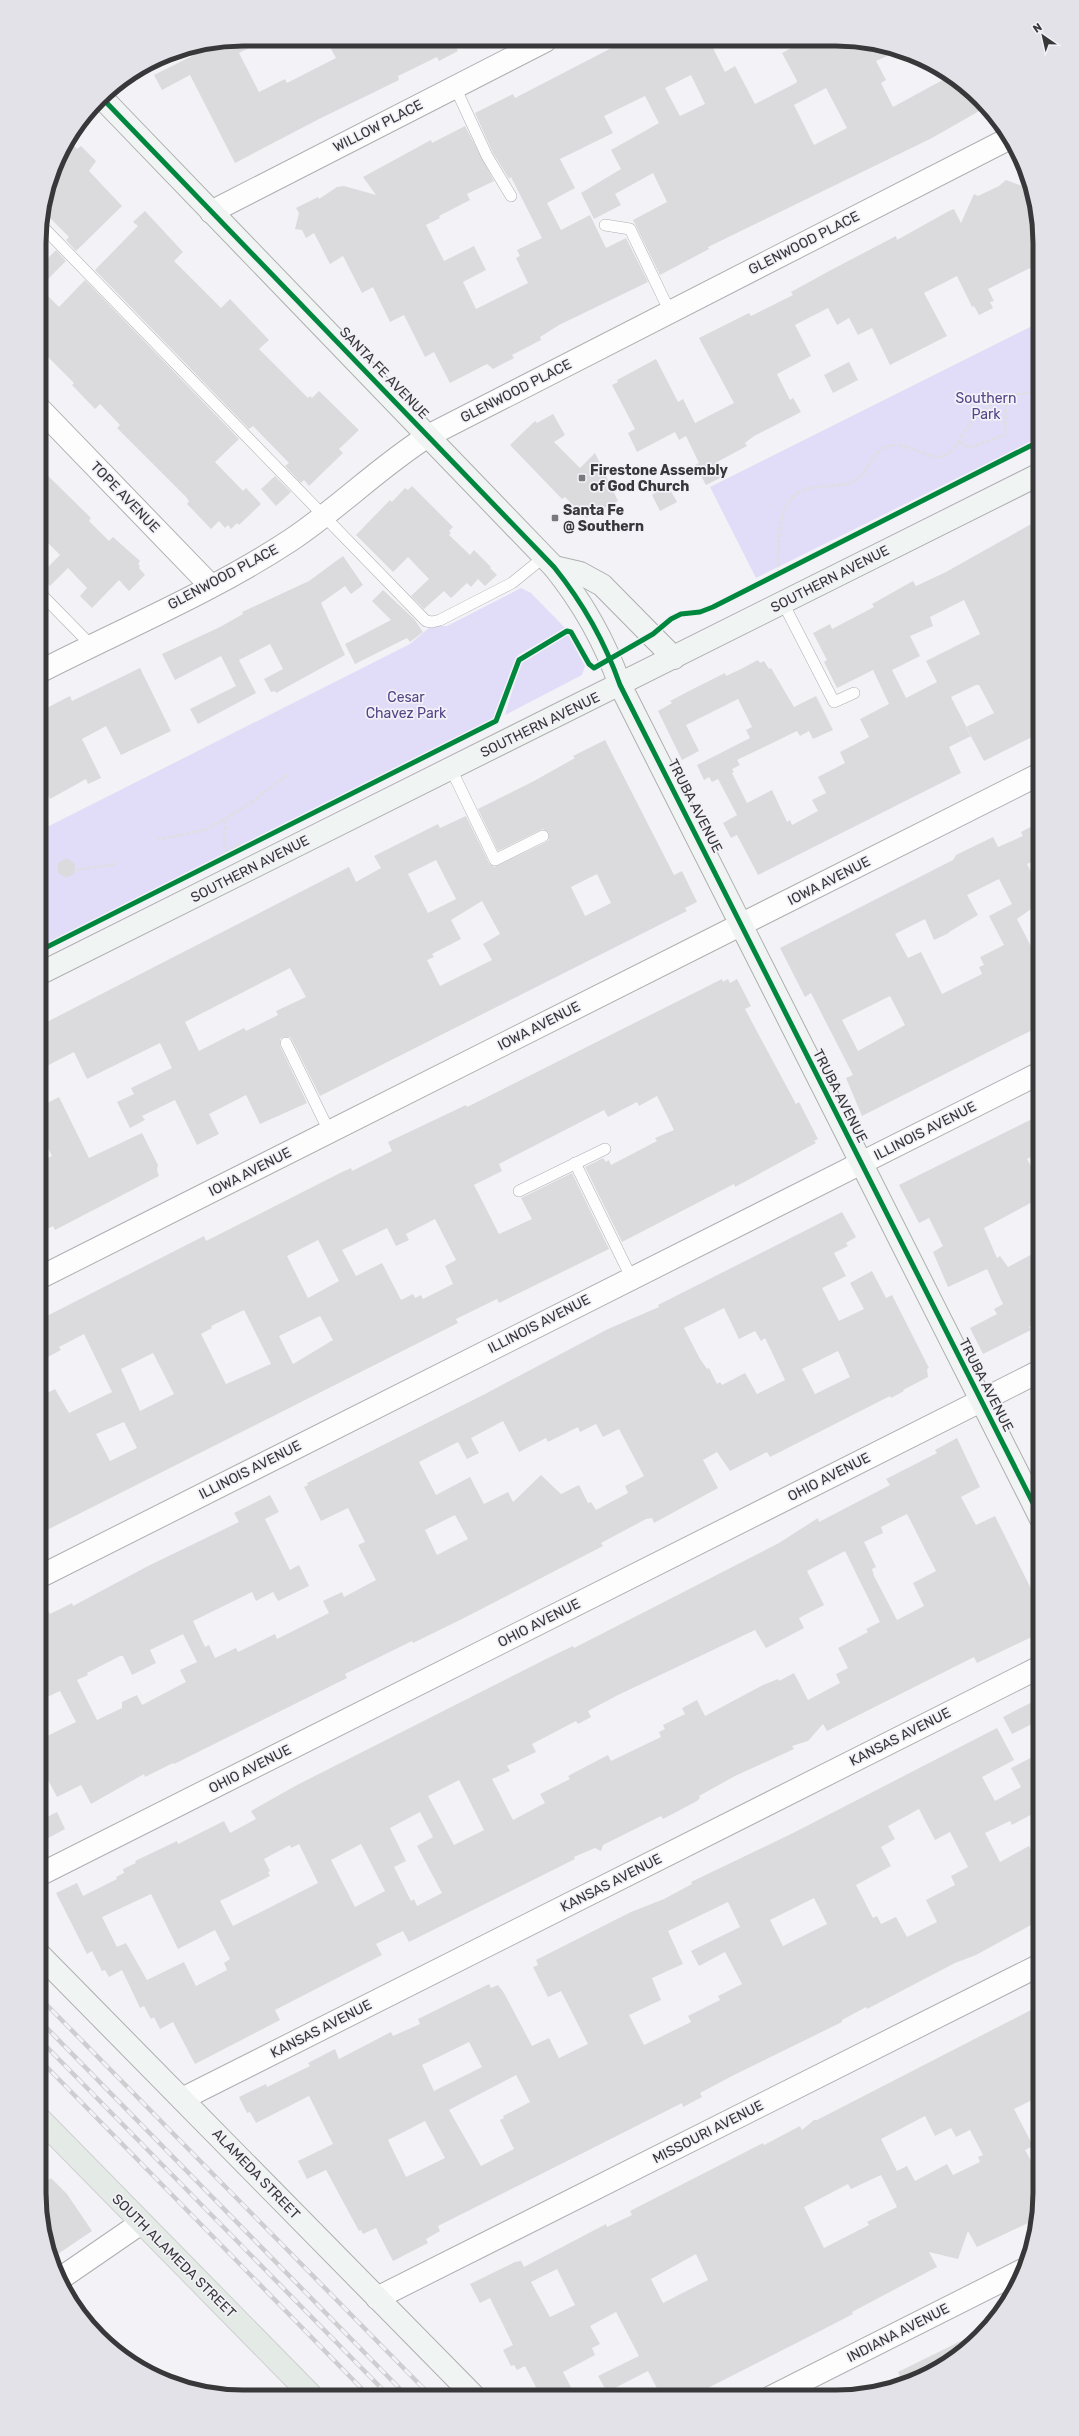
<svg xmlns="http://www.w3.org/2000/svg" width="1079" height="2436" font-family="Rubik,sans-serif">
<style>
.green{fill:#e1ddf8}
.building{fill:#dbdbde;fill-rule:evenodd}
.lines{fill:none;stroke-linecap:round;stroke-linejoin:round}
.lane-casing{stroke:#afafb1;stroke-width:12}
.street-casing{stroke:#afafb1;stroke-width:24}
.secondary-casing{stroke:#afafb1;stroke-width:24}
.primary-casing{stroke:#cfcfd1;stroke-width:24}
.path{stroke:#dfdee0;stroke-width:2.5;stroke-dasharray:4 2;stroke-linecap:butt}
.lane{stroke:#fdfdfe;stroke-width:11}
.street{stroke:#fdfdfe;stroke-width:22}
.secondary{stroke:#f0f4f2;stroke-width:22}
.primary{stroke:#e4eae6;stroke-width:22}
.rail-casing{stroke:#ceced0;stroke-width:4.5}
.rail{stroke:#f2f1f7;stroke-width:3;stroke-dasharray:9;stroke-linecap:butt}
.cycleway-casing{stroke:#f2f1f7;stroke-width:8}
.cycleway{stroke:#00873e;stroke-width:5}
.poi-dot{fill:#79797c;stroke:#f2f1f7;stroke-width:1.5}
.labels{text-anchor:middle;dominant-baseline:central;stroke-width:3.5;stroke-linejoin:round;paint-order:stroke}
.street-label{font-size:14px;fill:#38383a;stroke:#f2f1f7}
.park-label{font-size:14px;fill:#544586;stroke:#f2f1f7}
.poi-label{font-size:14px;font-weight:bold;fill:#38383a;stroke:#f2f1f7;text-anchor:start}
.rim{fill:none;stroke:#38383a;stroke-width:5}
</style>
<rect width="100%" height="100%" fill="#f3f2f6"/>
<!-- green -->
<g class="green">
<polygon points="1040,322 1040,437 756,578 710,487"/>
<polygon points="521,588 531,593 565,628 518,655 493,719 39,947 39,831 410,644 431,626 447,626"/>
<polygon points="568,634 585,666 582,675 505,715 521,662"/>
</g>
<!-- building -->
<g class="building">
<polygon points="243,39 266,39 239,53 259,92 285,79 287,83 336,58 326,40 416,40 419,45 428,40 452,40 458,51 439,61 437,57 398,76 399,80 319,119 235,163 190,75 162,90 154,75 208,48 207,46"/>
<path d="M625 41 710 42 725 72 735 66 755 104 796 83 797 81 782 53 802 42 875 43 898 51 876 61 886 80 881 83 893 107 950 76 970 90 981 110 932 138 708 247 709 249 660 275 633 220 667 202 653 173 615 194 621 205 594 219 581 193 621 169 611 150 659 123 645 96 604 116 613 133 560 159 575 188 547 203 561 230 590 215 606 248 626 238 648 282 559 325 540 337 541 340 512 355 514 358 493 369 487 364 450 383 434 352 425 357 404 315 390 322 373 287 362 293 343 256 330 264 314 233 306 238 302 230 295 229 299 213 296 208 318 197 319 199 337 187 344 186 376 195 363 177 431 140 432 143 465 126 494 181 467 194 470 200 439 216 440 218 426 225 444 261 474 246 486 270 463 282 476 309 528 283 516 258 520 256 517 250 542 238 511 177 509 179 493 153 475 113 513 94 515 98ZM691 75 705 104 680 116 665 88ZM826 88 847 128 814 145 794 105Z"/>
<polygon points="69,141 77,149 81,146 96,161 89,171 122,206 76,251 66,240 69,237 44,212 60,153"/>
<polygon points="1006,180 1033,190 1040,243 1040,287 1030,268 988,289 994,301 990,302 993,308 979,315 974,306 972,307 957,276 924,293 947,336 890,365 872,328 858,335 849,318 837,325 828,308 795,325 811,356 777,374 790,400 793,398 801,412 754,436 745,443 747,446 715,463 722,477 706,485 695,465 699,463 686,436 679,440 675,432 637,452 628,433 635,429 612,385 618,382 617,380 656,359 678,402 683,399 695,423 734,403 699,338 749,313 751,316 793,295 791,292 831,270 896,236 897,240 949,211 954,209 961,223 974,194 978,196 999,186"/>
<polygon points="145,211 183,252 174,261 221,308 230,299 269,340 259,349 308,398 310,396 312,398 319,391 359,430 339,449 343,453 309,486 304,480 301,483 285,466 289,463 253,426 249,429 95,270 138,226 133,222"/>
<polygon points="56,250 66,261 48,279 39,270 39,267"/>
<polygon points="85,280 239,439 215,462 243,491 246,488 261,504 239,525 237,523 231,529 228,525 225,528 219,521 211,529 187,504 189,501 186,497 117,428 120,425 100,404 95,409 72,385 74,383 39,348 39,287 59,307"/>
<polygon points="849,362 858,380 833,393 824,375"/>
<polygon points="553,414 565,435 554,442 580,468 595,453 618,501 586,518 565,497 562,499 510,445 535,421 537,423"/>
<polygon points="39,467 91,518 89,521 109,541 113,537 140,561 138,564 140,566 139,568 145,575 129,591 119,580 92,608 80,596 87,588 68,568 50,586 40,575 60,555 39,534"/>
<polygon points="275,476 291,492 276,506 261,489"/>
<polygon points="412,486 453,527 449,531 451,533 449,535 470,555 474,550 491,567 490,568 497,575 485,586 478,579 471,587 467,583 451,598 444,591 424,609 411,596 429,579 408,557 393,572 356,535 390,500 392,502 405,488 408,490"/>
<polygon points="668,486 677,502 660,511 652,495"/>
<path d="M1033 523 1040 537V582L1033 585 1040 598V733L984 761 966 727 994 713 979 685H976L951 697 971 736 949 747 961 773 758 875 737 835 731 838 723 823 737 815 718 779 712 782 709 777 704 780 697 765 750 738 746 730 752 727 738 699 686 725 699 751 682 760 658 711 672 703 670 701 693 689 725 673 726 676 741 669 758 660 760 663 764 661 769 669 771 668 794 707 816 696 833 730 813 739 809 731 800 736 797 731 737 760 740 765 732 769 734 772 732 773 747 803 772 790 787 822 790 820 792 825 818 811 812 800 826 793 818 777 845 763 840 752 869 737 860 719 889 704 873 670 837 688 824 662 827 660 813 633 830 624 832 629 874 607 872 604 913 581 916 586 946 572ZM964 600 980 634 926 661 937 682 906 698 892 670 920 656 910 636 933 626 930 617Z"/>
<polygon points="343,556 363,585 351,594 345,586 321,603 345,655 276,693 275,691 271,692 264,679 283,669 270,644 239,660 256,693 198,724 190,709 236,686 221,656 175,680 162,654 220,627 243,614 242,612 309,581"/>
<polygon points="383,590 414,619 423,632 410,642 407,638 355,664 345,644 391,620 372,601"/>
<polygon points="140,668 171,731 121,755 106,726 82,739 101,778 88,784 86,779 50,799 39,780 39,712 70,696 72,701"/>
<path d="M605 740 674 875 682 871 697 902 685 908 687 911 320 1096 292 1040 290 1037H283L280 1039V1046L307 1103 260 1124 246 1095 209 1114 219 1134 197 1145 175 1100 142 1116 145 1120 130 1128 117 1102 134 1094 131 1088 172 1068 160 1043 87 1079 74 1052 39 1070V1026L349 867 356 882 381 868 374 856 438 824 440 828 466 816 489 863 494 867 546 842 549 840V833L543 829 498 851 478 809 534 781 575 758 573 756ZM436 860 456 899 428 913 408 874ZM597 874 611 903 585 916 571 887ZM482 901 500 934 483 944 492 960 440 986 427 960 434 957 432 954 461 939 451 920ZM290 968 306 997 276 1011 278 1015 246 1031 244 1028 199 1051 185 1022Z"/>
<path d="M1040 822V858L1027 864 1040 889 1032 893 1038 904 1017 919 1040 964V1026L862 1116 846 1078 853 1075 811 993 805 997 780 948 953 860 956 855 993 837 998 847 1023 836 1021 832ZM999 879 1012 904 989 916 1004 945 980 957 984 965 979 967 982 974 942 994 921 952 908 958 895 934 925 919 934 940 949 933V932L978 915 967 895ZM890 996 905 1025 858 1051 842 1020Z"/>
<polygon points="67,858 75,864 74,874 66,878 58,873 58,863"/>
<path d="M722 979 723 982 728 979 730 983 737 979 751 1006 745 1009 796 1104 799 1102 818 1139 814 1141 816 1143 735 1187 734 1184 622 1242 585 1167 603 1158 606 1162 609 1160 611 1165 657 1141 655 1138 674 1130 657 1096 639 1106 637 1102 608 1117 604 1110 499 1164 502 1171 474 1185 499 1234 532 1219 521 1198 572 1173 609 1249 499 1303 497 1299 456 1319 458 1323 39 1534V1397L55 1389 69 1413 112 1392 84 1334 59 1347 61 1350 44 1359 39 1349V1320L204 1236 206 1241 342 1172 351 1168 352 1171 392 1151 388 1142 466 1105 467 1107ZM435 1219 456 1260 445 1266 453 1284 423 1299 421 1295 415 1298 413 1294 401 1300 382 1263 356 1276 342 1250 387 1228 396 1246 409 1240 406 1234ZM318 1240 339 1281 308 1298 287 1256ZM244 1310 271 1364 226 1384 201 1334 212 1328 211 1326ZM320 1316 333 1340 293 1364 279 1336ZM153 1353 174 1394 140 1411 121 1369ZM124 1422 137 1448 110 1461 96 1434Z"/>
<polygon points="59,1097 89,1158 142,1133 158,1165 157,1170 159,1176 55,1230 53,1226 39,1233 39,1162 52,1156 45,1142 48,1141 39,1123 39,1107"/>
<polygon points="1034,1118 1040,1131 1040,1152 1027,1159 1040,1184 1040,1198 984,1228 997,1258 1000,1256 1008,1267 1040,1250 1040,1322 1029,1327 1031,1330 983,1354 970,1328 997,1314 994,1309 1003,1304 987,1269 948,1287 933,1252 943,1246 929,1218 919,1223 899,1185"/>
<path d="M842 1212 856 1237 846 1243 848 1246 834 1253 846 1276 822 1288 839 1321 864 1309 850 1283 872 1271 886 1298 892 1295 929 1368 927 1369 928 1377 903 1390 904 1391 891 1398 890 1396 770 1457 767 1452 730 1471 717 1452 703 1460 718 1488 654 1523 652 1518 646 1519 601 1543 603 1546 462 1619 413 1643 412 1641 345 1674 347 1678 174 1764 173 1763 145 1777 144 1774 91 1804 81 1785 57 1797 39 1763V1740L76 1722 60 1691 45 1698 39 1686V1680L44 1678 39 1668V1593L50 1614 72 1603 73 1606 148 1566 239 1522 234 1513 270 1495 279 1512 265 1519 290 1570 299 1565 309 1586 278 1601 273 1592 256 1601 252 1592 193 1621 205 1647 209 1645 215 1658 236 1648 238 1652 275 1634 277 1639 329 1613 323 1601 342 1592 344 1597 376 1580 358 1545 365 1542 348 1508 321 1521 304 1487 308 1485 307 1483 483 1395 608 1329 659 1307 658 1305ZM724 1308 739 1339 755 1331 761 1341 765 1338 785 1380 757 1394 745 1373 722 1385 720 1382 717 1384 709 1368 707 1369 700 1359 684 1328ZM838 1351 850 1377 815 1394 802 1369ZM503 1421 519 1452 546 1438 548 1442 578 1427 580 1432 596 1424 603 1437 619 1429 644 1476 625 1486 628 1493 596 1510 591 1502 588 1503 579 1485 561 1494 541 1475 513 1502 508 1492 484 1504 470 1477 436 1495 419 1462 458 1442 467 1459 479 1453 471 1438ZM455 1515 468 1539 437 1555 425 1530ZM183 1634 197 1662 180 1670 186 1682 142 1705 137 1695 122 1702V1708L97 1720 77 1680 88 1675 87 1673 120 1656H123L132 1675 156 1663 150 1650Z"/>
<path d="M957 1438 980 1487 961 1497 976 1525 995 1516 1040 1607V1633L977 1663 974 1657 827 1731 823 1724 808 1741 792 1746 794 1749 735 1776 699 1796 700 1798 697 1801 663 1819 661 1816 603 1845 601 1851 595 1848 574 1857 575 1859 409 1942 403 1931 376 1944 382 1955 275 2010 280 2020 195 2064 173 2022 160 2029 154 2017 151 2019 144 2006 140 2008 122 1970 109 1977 105 1970 102 1971 92 1951 87 1954 56 1893 77 1883 83 1896 117 1879 116 1877 124 1873 123 1869 136 1863 135 1861 177 1841 178 1844 224 1821 230 1833 256 1819 251 1811 297 1785 548 1658 573 1646 574 1648 779 1543 818 1518 819 1522 890 1485 886 1479 937 1453 935 1450ZM907 1514 936 1571 913 1583 924 1606 897 1620 874 1576 872 1569 876 1567 864 1542 883 1533 881 1527ZM845 1551 880 1622 866 1629 868 1632 838 1648 848 1668 836 1674 840 1683 808 1700 794 1673 779 1681 778 1679 763 1685 705 1716 697 1700 682 1708 685 1714 663 1725 665 1729 659 1732 661 1737 611 1761 608 1755 568 1776 570 1779 540 1794 545 1803 513 1820 492 1779 510 1771 507 1766 536 1752 532 1744 576 1721 578 1724 591 1717 588 1711 618 1695 755 1630 766 1648 804 1628 799 1618 824 1605 807 1571ZM459 1780 484 1830 454 1845 428 1796ZM420 1812 433 1837 417 1846 442 1893 417 1906 414 1899 411 1901 394 1867 406 1861 390 1828ZM299 1844 318 1883 233 1926 220 1901 270 1876 268 1872 270 1871 264 1859 290 1845 291 1848ZM361 1844 385 1891 355 1907 331 1860ZM151 1894 178 1949 215 1930 230 1959 224 1963 227 1970 196 1986 184 1962 147 1980 126 1943 117 1947 102 1917Z"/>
<polygon points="1040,1698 1040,1720 1012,1734 1003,1717"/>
<path d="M997 1728 1014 1760 982 1777 995 1801 1021 1787 1011 1768 1040 1753V1810L1012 1825 1010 1821 985 1833 1000 1862 1029 1846 1036 1858 1030 1861 1040 1881V1920L976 1955 955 1963 867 2009 866 2007 842 2020V2022L734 2075 700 2093 702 2097 683 2107 682 2103 438 2226 440 2231 426 2239 428 2243 393 2261 376 2228 363 2234 361 2230 359 2231 326 2170 307 2179 298 2161 333 2144 309 2096 256 2123 250 2112 247 2113 239 2097 266 2084 267 2087 310 2066 308 2063 335 2049 339 2059 391 2032 393 2036 420 2024 418 2019 489 1984 491 1988 498 1985 504 1993 532 2046 549 2038 559 2058 588 2044 561 1991 548 1997 533 1967 538 1965 536 1960 631 1912 664 1899 692 1884 691 1882 793 1833ZM919 1809 935 1840 950 1832 968 1867 951 1876 955 1885 926 1900 937 1922 907 1937 896 1917 881 1924 877 1916 873 1918 856 1885 891 1866 881 1847 895 1839 888 1826ZM814 1898 827 1924 783 1946 770 1920ZM728 1902 740 1927 691 1951 699 1966 725 1952 742 1984 718 1996 720 2000 688 2016 691 2022 644 2045 629 2015 661 2000 652 1978 683 1964 668 1931ZM469 2042 482 2067 434 2091 422 2065ZM516 2075 530 2102 503 2116 504 2118 500 2120 514 2149 481 2166 449 2110ZM425 2121 445 2158 406 2177 388 2140Z"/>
<polygon points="57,1812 65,1829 39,1843 39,1821"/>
<path d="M1031 2010 1040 2027V2096L1014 2109 1033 2146 1025 2150 1040 2177V2206L1037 2219 977 2247 968 2231 958 2259 929 2252 937 2267 852 2312 853 2314 824 2329 692 2396H661L648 2371 607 2392 598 2376 639 2356 616 2312 590 2326 600 2344 592 2348 595 2355 563 2372 575 2395H540L525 2366 517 2370 514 2365 511 2366 503 2350 513 2345 490 2298 480 2303 470 2284 515 2262 521 2261 524 2267 606 2224 607 2227 632 2215 630 2211 763 2143 764 2145 800 2126 802 2130 814 2120H817ZM925 2116 935 2136 951 2128 956 2137 970 2130 983 2155 978 2157 980 2162 953 2175 947 2164 915 2181 907 2166 897 2171 881 2139ZM881 2175 897 2207 867 2222 869 2225 824 2248 804 2207 848 2184 851 2189ZM696 2254 708 2280 663 2303 651 2279ZM557 2269 575 2305 550 2317 531 2282Z"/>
<polygon points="51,2178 67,2194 92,2231 52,2258 46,2246 39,2193 39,2186"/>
<polygon points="973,2335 976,2338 949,2363 903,2383 898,2372"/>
</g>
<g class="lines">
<defs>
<g id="lane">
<polyline points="455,87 487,156 511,196"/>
<polyline points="41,225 426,621 432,622 440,620 512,583 544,557"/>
<polyline points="605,225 630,229 670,312"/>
<polyline points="39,592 91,645"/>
<polyline points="783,603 834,702 854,693"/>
<polyline points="451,769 495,860 543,836"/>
<polyline points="286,1043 329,1131"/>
<polyline points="575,1163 631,1277"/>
<polyline points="519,1191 605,1149"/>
</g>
<g id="street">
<polyline points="211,212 545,41"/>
<polyline points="39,408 211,586"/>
<path d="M39 672C123 629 212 592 291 540 339 508 379 467 428 436L1010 138"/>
<polyline points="39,1278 1040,774"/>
<polyline points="39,1577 1040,1073"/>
<polyline points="39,1875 1040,1371"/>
<polyline points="182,2099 1040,1667"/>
<polyline points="61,2278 141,2223"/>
<polyline points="377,2298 1040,1965"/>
<polyline points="771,2397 1025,2269"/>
</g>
<g id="secondary">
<path d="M102 98 554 567C583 603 605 642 620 685L1040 1517"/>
<polyline points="554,567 580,573 602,585 674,658"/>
<polyline points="39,974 1040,474"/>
<polyline points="39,1954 473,2395"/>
</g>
<polyline id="primary" points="39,2118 310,2394"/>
</defs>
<!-- lane casing -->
<use href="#lane" class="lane-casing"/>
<!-- street casing -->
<use href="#street" class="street-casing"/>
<!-- secondary casing -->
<use href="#secondary" class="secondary-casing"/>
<!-- primary casing -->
<use href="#primary" class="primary-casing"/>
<!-- path -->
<g class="path">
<polyline points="959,442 969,448 1005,435 1006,396"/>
<path d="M778 573C780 545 772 495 811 488 817 486 823 487 829 486 838 485 852 485 858 478 872 467 873 446 895 445 909 444 933 461 944 456 956 450 960 438 967 428 984 403 1010 391 1040 393"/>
<path d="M224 820C227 831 222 843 226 851L238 845 241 851"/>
<polyline points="157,840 207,829 248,805 287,775"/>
<polyline points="75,870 117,864"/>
</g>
<!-- lane -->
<use href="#lane" class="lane"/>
<!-- street -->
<use href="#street" class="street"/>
<!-- secondary -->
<use href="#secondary" class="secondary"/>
<!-- primary -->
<use href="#primary" class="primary"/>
<defs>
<g id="rail">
<polyline points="39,1997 429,2394"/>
<polyline points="39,2020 405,2394"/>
<polyline points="39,2039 387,2394"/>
<polyline points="39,2059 367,2394"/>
</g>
</defs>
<!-- rail casing -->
<use href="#rail" class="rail-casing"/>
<!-- rail -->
<use href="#rail" class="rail"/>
<defs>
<g id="cycleway">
<path d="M102 98 554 567C583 603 605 642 620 685L1040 1517"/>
<polyline points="39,951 496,721 519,660 567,631 571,632 589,664 594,668 653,634 671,619 681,614 700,612 713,607 1040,441"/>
</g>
</defs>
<!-- cycleway casing -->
<use href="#cycleway" class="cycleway-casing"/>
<!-- cycleway -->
<use href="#cycleway" class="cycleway"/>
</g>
<!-- markers -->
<g class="poi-dot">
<rect x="578" y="474" width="8" height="8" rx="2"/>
<rect x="551" y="514" width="8" height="8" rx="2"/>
</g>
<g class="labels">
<!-- street labels -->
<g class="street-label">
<text transform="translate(378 126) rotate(-27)">WILLOW PLACE</text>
<text transform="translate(804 243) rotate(-27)">GLENWOOD PLACE</text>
<text transform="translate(384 373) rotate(46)">SANTA FE AVENUE</text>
<text transform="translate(516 391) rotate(-27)">GLENWOOD PLACE</text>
<text transform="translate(125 497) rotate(46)">TOPE AVENUE</text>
<text transform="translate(223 577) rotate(-28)">GLENWOOD PLACE</text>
<text transform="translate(830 579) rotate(-27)">SOUTHERN AVENUE</text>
<text transform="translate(540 725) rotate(-26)">SOUTHERN AVENUE</text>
<text transform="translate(695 806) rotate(63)">TRUBA AVENUE</text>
<text transform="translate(250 869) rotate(-27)">SOUTHERN AVENUE</text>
<text transform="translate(829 881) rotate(-27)">IOWA AVENUE</text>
<text transform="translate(539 1026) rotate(-27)">IOWA AVENUE</text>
<text transform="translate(840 1096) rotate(63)">TRUBA AVENUE</text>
<text transform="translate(925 1131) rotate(-27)">ILLINOIS AVENUE</text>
<text transform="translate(250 1172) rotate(-27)">IOWA AVENUE</text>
<text transform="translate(539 1324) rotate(-27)">ILLINOIS AVENUE</text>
<text transform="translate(986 1385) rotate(63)">TRUBA AVENUE</text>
<text transform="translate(250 1470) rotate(-27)">ILLINOIS AVENUE</text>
<text transform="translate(829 1477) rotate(-27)">OHIO AVENUE</text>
<text transform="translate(539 1623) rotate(-27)">OHIO AVENUE</text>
<text transform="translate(900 1737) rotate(-27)">KANSAS AVENUE</text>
<text transform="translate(250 1769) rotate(-27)">OHIO AVENUE</text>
<text transform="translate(611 1883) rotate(-27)">KANSAS AVENUE</text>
<text transform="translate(321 2029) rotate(-27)">KANSAS AVENUE</text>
<text transform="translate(708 2132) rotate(-27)">MISSOURI AVENUE</text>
<text transform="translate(256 2174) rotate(46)">ALAMEDA STREET</text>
<text transform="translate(174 2256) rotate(45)">SOUTH ALAMEDA STREET</text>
<text transform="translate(898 2333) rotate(-27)">INDIANA AVENUE</text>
</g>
<!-- park labels -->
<g class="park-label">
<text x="986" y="398">Southern<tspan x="986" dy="16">Park</tspan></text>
<text x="406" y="697">Cesar<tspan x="406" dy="16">Chavez Park</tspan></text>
</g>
<!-- poi labels -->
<g class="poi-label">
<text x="590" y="470">Firestone Assembly<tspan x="590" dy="16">of God Church</tspan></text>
<text x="563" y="510">Santa Fe<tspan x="563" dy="16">@ Southern</tspan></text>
</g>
</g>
<!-- crop -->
<path d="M0 0H1079V2436H0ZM243 46H836A197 197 0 0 1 1033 243V2193A197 197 0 0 1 836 2390H243A197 197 0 0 1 46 2193V243A197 197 0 0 1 243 46Z" fill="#e3e2e8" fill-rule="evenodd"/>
<path class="rim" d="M243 46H836A197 197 0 0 1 1033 243V2193A197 197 0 0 1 836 2390H243A197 197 0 0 1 46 2193V243A197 197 0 0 1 243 46Z"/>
<!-- north arrow -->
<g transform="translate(1043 36) rotate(326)" stroke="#f2f1f7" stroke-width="3" paint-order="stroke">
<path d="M0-3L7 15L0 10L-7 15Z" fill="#38383a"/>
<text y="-6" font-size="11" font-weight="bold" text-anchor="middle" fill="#38383a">N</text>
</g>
</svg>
